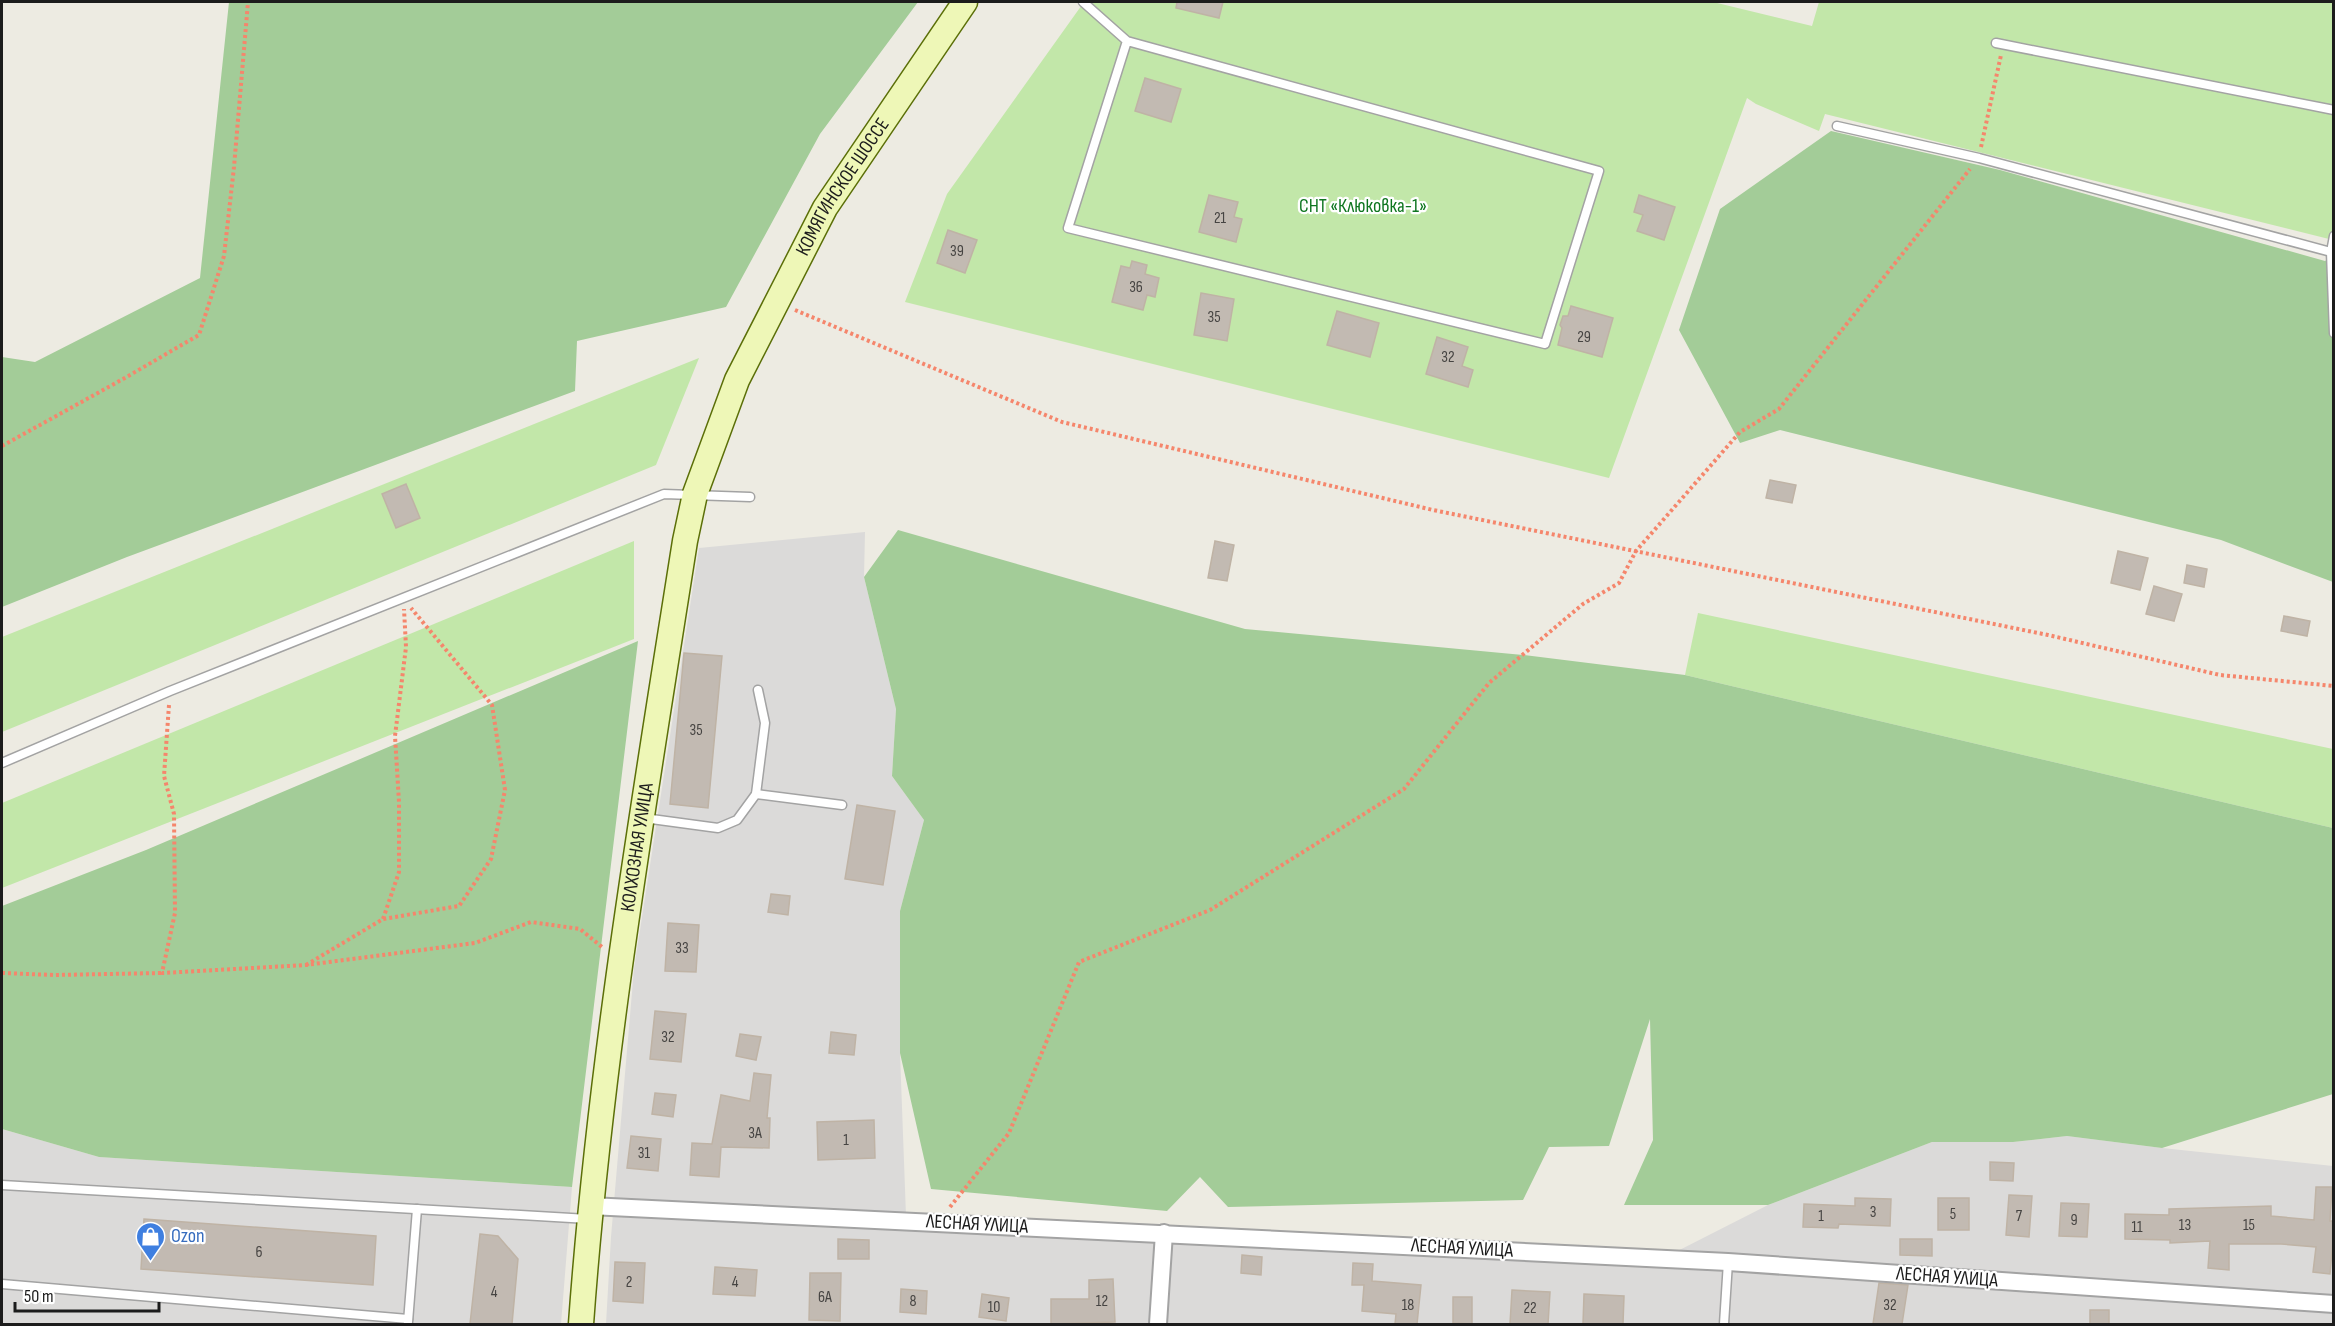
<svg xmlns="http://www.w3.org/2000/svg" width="2335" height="1326" font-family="'Sofia Sans Condensed',sans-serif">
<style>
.residential{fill:#dbdad9}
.grass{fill:#c2e7a9}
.forest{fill:#a3cc98}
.building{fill:#c2bab2;stroke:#bfb3a5;stroke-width:1.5}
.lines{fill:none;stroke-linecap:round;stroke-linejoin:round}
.lane-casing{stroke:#a3a3a3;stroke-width:11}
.street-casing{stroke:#a3a3a3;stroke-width:20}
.secondary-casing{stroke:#5b6f08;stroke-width:27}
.path{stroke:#f5866c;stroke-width:4;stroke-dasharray:3 3;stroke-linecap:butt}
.lane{stroke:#fff;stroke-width:8}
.street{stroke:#fff;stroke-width:16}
.secondary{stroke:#eef7b7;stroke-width:24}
.labels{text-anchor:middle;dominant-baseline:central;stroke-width:4.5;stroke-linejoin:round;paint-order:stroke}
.number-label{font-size:16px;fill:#464442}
.street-label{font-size:20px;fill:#1c1c1c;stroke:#fff}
.park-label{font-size:20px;fill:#0f7620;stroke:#fff}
.shop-label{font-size:20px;fill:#366cbe;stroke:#fff;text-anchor:start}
</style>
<rect width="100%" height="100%" fill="#edebe2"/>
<!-- residential -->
<g class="residential">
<polygon points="865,532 864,577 896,709 892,776 924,820 900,911 900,1053 906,1216 1652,1264 1768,1205 1932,1142 2013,1142 2067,1136 2162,1148 2333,1166 2333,1324 606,1324 611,1237 634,969 699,548"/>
<polygon points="2,1129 99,1157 572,1187 561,1324 2,1324"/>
</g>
<!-- grass -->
<g class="grass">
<polygon points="1084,2 1713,2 1812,26 1819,2 2333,2 2333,240 1825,114 1819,131 1756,104 1747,98 1609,478 905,302 947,194"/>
<polygon points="699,358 656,465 2,732 2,637"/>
<polygon points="634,541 634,639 2,888 2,803"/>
<polygon points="1698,613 2333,749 2333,828 1685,675"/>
</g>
<!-- forest -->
<g class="forest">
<polygon points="229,2 918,2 820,134 726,307 577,341 575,391 127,557 2,607 2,357 35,362 200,278"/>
<polygon points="1831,131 2000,170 2325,261 2333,256 2333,582 2221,540 1780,430 1740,443 1679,330 1720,209"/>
<polygon points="898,530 1245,629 1523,655 1685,675 2333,828 2333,1094 2162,1148 2067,1136 2013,1142 1932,1142 1768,1205 1624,1205 1653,1140 1650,1019 1609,1146 1549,1147 1523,1200 1228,1207 1200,1177 1167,1211 931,1189 900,1053 900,911 924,820 892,776 896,709 864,577"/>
<polygon points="638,641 572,1187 99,1157 2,1129 2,906 146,850"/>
</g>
<!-- building -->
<g class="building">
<polygon points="1177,2 1223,2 1219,18 1176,8"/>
<polygon points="1145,78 1181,89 1171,122 1135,111"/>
<polygon points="1209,195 1238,202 1234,217 1242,219 1236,242 1199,232"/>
<polygon points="1639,195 1675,207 1664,240 1637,231 1643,215 1634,212"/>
<polygon points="948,230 977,240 965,273 937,263"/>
<polygon points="1132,261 1147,265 1145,274 1159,278 1155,297 1147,295 1143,310 1112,302 1121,266 1130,268"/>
<polygon points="1201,293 1234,299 1227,341 1194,335"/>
<polygon points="1571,306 1613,318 1602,357 1558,345 1562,328 1560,325 1563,316 1568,316"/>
<polygon points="1337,311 1379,323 1370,357 1327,345"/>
<polygon points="1437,337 1468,347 1462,366 1473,370 1468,387 1426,374"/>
<polygon points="1770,480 1796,485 1792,503 1766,498"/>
<polygon points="406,484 420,518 396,528 382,494"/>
<polygon points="1215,541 1234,545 1227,581 1208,578"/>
<polygon points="2118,551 2148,558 2140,590 2111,583"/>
<polygon points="2187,565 2207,569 2204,587 2184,583"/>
<polygon points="2154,586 2182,594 2174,621 2146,614"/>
<polygon points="2284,616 2310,621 2307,636 2281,631"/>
<polygon points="684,653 722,656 708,808 670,804"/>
<polygon points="857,805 895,811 883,885 845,879"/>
<polygon points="771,894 790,896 788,915 768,912"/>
<polygon points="668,923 699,925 696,972 665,971"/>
<polygon points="655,1011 686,1014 681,1062 650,1059"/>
<polygon points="831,1032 856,1035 854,1055 829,1053"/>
<polygon points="740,1034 761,1037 756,1060 736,1056"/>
<polygon points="754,1073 771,1075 767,1118 770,1118 769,1148 721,1147 719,1177 690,1175 692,1143 712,1144 721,1095 750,1101"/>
<polygon points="655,1093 676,1095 673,1117 652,1114"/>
<polygon points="874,1120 875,1158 818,1160 817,1122"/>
<polygon points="631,1136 661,1139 658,1171 627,1168"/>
<polygon points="1990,1162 2014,1163 2013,1181 1990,1180"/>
<polygon points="2316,1187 2332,1187 2330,1221 2334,1221 2334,1230 2330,1274 2313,1272 2316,1247 2281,1244 2229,1244 2229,1270 2208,1268 2210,1241 2170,1243 2170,1240 2125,1239 2125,1214 2169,1215 2169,1209 2271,1206 2271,1216 2314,1220"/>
<polygon points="2009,1195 2032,1196 2029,1237 2006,1235"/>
<polygon points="1855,1198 1891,1199 1890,1226 1839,1224 1838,1228 1803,1227 1804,1204 1855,1206"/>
<rect x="1938" y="1198" width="31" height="32"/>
<polygon points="2061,1203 2089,1204 2087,1237 2059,1236"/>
<polygon points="144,1219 376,1236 373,1285 141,1269"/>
<polygon points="480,1234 498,1236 518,1259 512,1324 470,1324"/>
<polygon points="838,1239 869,1240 869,1259 838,1259"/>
<polygon points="1900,1239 1932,1239 1932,1256 1900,1255"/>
<polygon points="1242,1255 1262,1257 1261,1275 1241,1273"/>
<polygon points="615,1262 645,1263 643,1303 613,1301"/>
<polygon points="1353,1263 1373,1264 1372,1281 1421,1285 1417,1324 1395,1324 1396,1314 1362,1311 1364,1285 1352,1285"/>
<polygon points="715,1267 757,1270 755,1296 713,1294"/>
<polygon points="810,1273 841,1273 840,1321 809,1320"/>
<polygon points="1113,1279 1115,1322 1051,1324 1051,1299 1089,1299 1089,1280"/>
<polygon points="1879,1283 1908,1285 1902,1324 1873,1324"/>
<polygon points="901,1289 927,1291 926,1314 900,1312"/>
<polygon points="1512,1290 1550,1292 1548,1324 1510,1324"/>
<polygon points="982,1294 1009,1298 1006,1321 979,1317"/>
<polygon points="1584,1294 1624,1296 1623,1324 1583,1324"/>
<polygon points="1453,1297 1472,1297 1472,1324 1453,1323"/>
<rect x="2090" y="1310" width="19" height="14"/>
</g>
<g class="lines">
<defs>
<g id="lane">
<polyline points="1083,2 1127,41 1599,171 1545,344 1068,228 1127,41"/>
<polyline points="1996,43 2334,110"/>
<polyline points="1837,126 1979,158 2331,252"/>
<polyline points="2334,236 2331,252 2334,333"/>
<polyline points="2,763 170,691 664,494 750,497"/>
<polyline points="756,794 842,805"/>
<polyline points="644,818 718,828 737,820 756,794 765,723 758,690"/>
<polyline points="2,1185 588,1219"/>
<polyline points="2,1284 408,1319"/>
<polyline points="408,1322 417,1209"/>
<polyline points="1724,1324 1728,1262"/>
</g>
<g id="street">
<polyline points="590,1206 1728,1262 2334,1304"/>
<polyline points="1158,1324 1164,1233"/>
</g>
<g id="secondary">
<path id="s1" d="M581 1324C600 1061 644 802 685 541L695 494 737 380 825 208 965 2"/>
</g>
</defs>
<!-- lane casing -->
<use href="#lane" class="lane-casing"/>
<!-- street casing -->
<use href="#street" class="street-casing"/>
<!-- secondary casing -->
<use href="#secondary" class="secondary-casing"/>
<!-- path -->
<g class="path">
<polyline points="1981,147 2001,55"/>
<polyline points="795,310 1062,422 1433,510 2048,635 2220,675 2334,686"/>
<polyline points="2,446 123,379 199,335 224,256 234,167 248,2"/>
<polyline points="169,705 164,776 174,814 175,913 162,973 306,965 475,943 531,922 580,929 602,947"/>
<polyline points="383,919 399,872 399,802 395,736 406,647 404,609"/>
<polyline points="306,965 383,919 459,906 491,859 505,790 492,705 411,608"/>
<polyline points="2,973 54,975 162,973"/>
<polyline points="950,1207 1009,1133 1079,962 1210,910 1404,789 1489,683 1583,604 1619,583 1636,551 1740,432 1779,409 1970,169"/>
</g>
<!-- lane -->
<use href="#lane" class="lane"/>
<!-- street -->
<use href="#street" class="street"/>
<!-- secondary -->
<use href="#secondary" class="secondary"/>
</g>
<!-- icons -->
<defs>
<symbol id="shop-pin" viewBox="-11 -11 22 30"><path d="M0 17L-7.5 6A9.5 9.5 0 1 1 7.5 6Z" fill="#3f7fe0" stroke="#fff"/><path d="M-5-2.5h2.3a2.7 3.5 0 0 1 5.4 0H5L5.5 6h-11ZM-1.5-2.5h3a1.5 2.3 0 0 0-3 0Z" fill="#fff"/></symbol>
</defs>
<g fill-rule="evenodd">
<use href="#shop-pin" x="134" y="1220" width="33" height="45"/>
</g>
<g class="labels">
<!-- number labels -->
<g class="number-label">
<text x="1220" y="218">21</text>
<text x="957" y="251">39</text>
<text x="1136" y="287">36</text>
<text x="1214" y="317">35</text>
<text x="1584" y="337">29</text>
<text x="1448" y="357">32</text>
<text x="696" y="730">35</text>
<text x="682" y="948">33</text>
<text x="668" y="1037">32</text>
<text x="755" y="1133">3А</text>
<text x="846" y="1140">1</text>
<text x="644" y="1153">31</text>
<text x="1873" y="1212">3</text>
<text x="1953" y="1214">5</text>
<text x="1821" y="1216">1</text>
<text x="2019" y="1216">7</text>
<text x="2074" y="1220">9</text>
<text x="2185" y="1225">13</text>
<text x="2249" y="1225">15</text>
<text x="2137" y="1227">11</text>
<text x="259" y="1252">6</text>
<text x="629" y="1282">2</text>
<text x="735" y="1282">4</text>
<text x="494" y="1292">4</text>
<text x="825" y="1297">6А</text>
<text x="913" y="1301">8</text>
<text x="1102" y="1301">12</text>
<text x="1408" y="1305">18</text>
<text x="1890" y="1305">32</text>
<text x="994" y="1307">10</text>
<text x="1530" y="1308">22</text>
</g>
<!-- street labels -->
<g class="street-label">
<text stroke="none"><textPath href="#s1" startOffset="1180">КОМЯГИНСКОЕ ШОССЕ</textPath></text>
<text stroke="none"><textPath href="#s1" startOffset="480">КОЛХОЗНАЯ УЛИЦА</textPath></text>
<text transform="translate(977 1224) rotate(3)">ЛЕСНАЯ УЛИЦА</text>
<text transform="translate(1462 1248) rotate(3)">ЛЕСНАЯ УЛИЦА</text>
<text transform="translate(1947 1277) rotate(4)">ЛЕСНАЯ УЛИЦА</text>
</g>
<!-- park labels -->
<g class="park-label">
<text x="1363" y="206">СНТ «Клюковка-1»</text>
</g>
<!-- shop labels -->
<g class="shop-label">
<text x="171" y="1236">Ozon</text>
</g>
</g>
<!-- border -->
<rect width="2335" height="1326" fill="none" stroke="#1c1c1c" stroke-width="6"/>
<!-- scale -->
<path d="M15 1302v9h144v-9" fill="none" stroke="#1c1c1c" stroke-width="3"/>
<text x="24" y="1302" font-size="18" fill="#1c1c1c" stroke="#ffffff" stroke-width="4.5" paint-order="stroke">50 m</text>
</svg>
